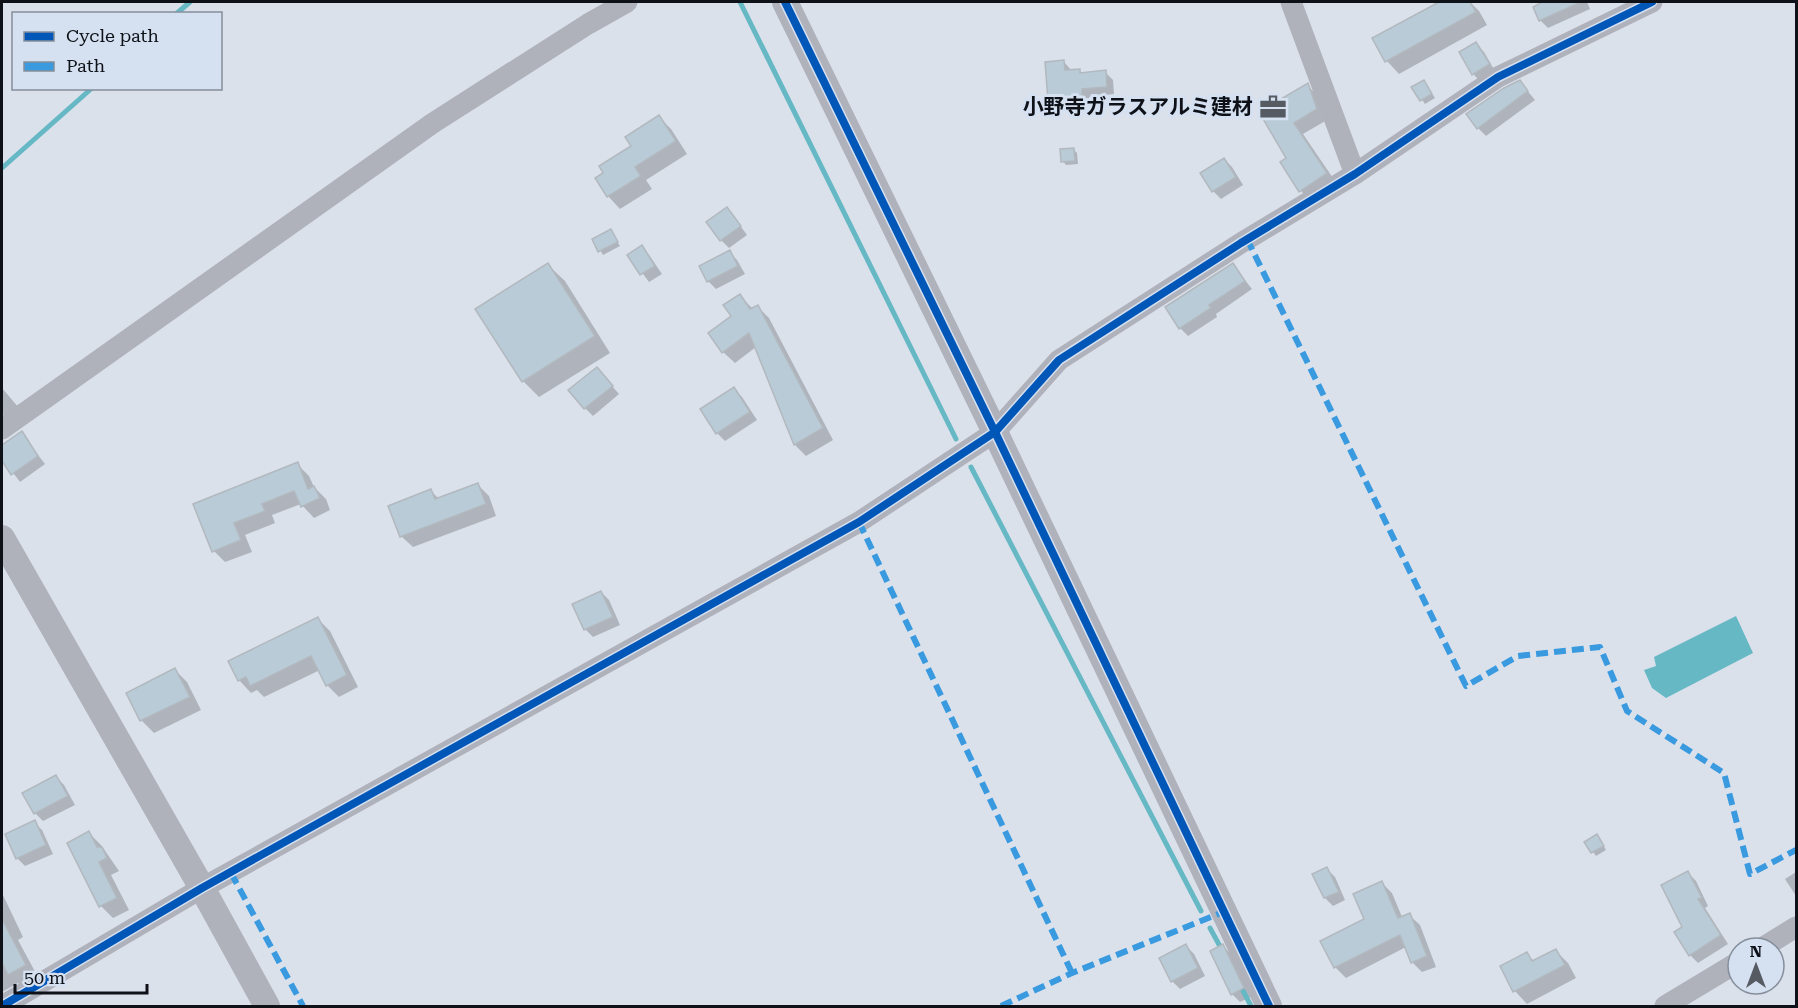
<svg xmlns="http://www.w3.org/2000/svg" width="1798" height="1008" font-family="'Roboto Serif','Noto Sans JP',serif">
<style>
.water{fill:#66b8c5}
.shadow{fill:#0003}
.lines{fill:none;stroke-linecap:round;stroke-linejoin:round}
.stream{stroke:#66b8c5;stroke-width:5}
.building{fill:#b8cbd7;stroke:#b2b8be;stroke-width:1.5}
.minor{stroke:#afb1bb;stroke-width:21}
.tertiary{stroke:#afb1bb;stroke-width:26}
.quiet{stroke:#3a9adf;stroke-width:6;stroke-dasharray:12 6;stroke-linecap:butt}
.cycleway-casing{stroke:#d5e0f1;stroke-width:11}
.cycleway{stroke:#0057b8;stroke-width:8}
.labels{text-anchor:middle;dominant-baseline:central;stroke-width:6;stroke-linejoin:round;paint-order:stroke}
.poi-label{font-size:21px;font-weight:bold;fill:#0e1218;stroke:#d5e0f1;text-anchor:end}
</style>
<rect width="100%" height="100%" fill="#dbe1eb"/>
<!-- water -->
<polygon class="water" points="1736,616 1753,653 1666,698 1652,688 1644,670 1656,666 1654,657"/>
<!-- shadow -->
<g class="shadow">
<polygon points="1442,2 1451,2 1455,5 1461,2 1470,2 1479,11 1487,25 1399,74 1387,61 1374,39"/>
<polygon points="1545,2 1587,2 1590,9 1548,28 1540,20 1535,8"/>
<polygon points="1476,44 1484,52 1496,73 1481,82 1473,74"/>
<polygon points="1064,62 1072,71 1079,70 1083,74 1105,72 1113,80 1114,94 1089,97 1089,105 1057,108 1050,100"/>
<polygon points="1520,82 1535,100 1486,136 1478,128"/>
<polygon points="1307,85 1318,96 1327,120 1303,134 1337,184 1311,201 1301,191 1288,158 1261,113"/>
<polygon points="1427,86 1435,98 1425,104 1414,88"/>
<polygon points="659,117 671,129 687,154 646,180 652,189 620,209 608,196 605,173"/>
<polygon points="1073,149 1077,153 1078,164 1066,165 1063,161"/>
<polygon points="1224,159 1232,167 1243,185 1221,199 1213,191 1202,174"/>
<polygon points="734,217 747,235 729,248 721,240"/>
<polygon points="610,231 620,246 603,255 594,239"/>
<polygon points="641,247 649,255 662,274 649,282 629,255"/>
<polygon points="729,252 737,260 745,274 716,289 708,281"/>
<polygon points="548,265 565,281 610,353 539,397 523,381"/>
<polygon points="1233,265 1252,289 1216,314 1217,317 1188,336 1180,328"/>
<polygon points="740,296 753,309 758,307 769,318 833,440 806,456 795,445 756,347 735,363 723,352"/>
<polygon points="597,369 619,394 593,416 585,408"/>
<polygon points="2,388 19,408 7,418 2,413"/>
<polygon points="734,389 742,397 757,420 725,441 717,433"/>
<polygon points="21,433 45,464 20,482 2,458 2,447"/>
<polygon points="297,464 309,476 314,487 326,499 330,510 314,518 301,504 272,515 275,523 245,535 252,552 225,562 214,551 195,504"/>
<polygon points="478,485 489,496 496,516 413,547 401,536 431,491 439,499"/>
<polygon points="601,592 609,600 620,625 593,637 585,629"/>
<polygon points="318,619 330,631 358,687 339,697 327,685 320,670 264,697 257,690 251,693 239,680 230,662"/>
<polygon points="175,670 187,682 201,710 154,733 142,721 128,693"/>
<polygon points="56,777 64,785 75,805 43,821 35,813"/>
<polygon points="34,822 42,830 53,854 25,866 17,858 7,835"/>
<polygon points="89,833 101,845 119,871 111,875 129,910 113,918 101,906"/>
<polygon points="1600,840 1606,850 1596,856 1586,842"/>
<polygon points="1327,869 1335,877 1345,900 1333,906 1325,898"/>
<polygon points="1796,872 1796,896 1785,879"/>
<polygon points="1688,873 1696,881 1708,906 1705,908 1728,944 1698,963 1690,955 1684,927"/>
<polygon points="1382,883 1392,893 1402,917 1409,915 1420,925 1436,967 1422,972 1412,962 1406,947 1346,978 1336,968 1322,942 1366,920"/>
<polygon points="2,893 23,937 18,940 39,979 23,988 18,983 2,992"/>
<polygon points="1186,946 1194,954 1205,976 1180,989 1172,981"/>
<polygon points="1223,946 1231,954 1251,997 1240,1002 1232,994"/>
<polygon points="1556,951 1568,963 1576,978 1527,1004 1515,991 1502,967 1527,954 1535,962"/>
</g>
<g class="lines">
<!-- stream -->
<g class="stream">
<polyline points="740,2 956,439"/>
<polyline points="176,14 190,2"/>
<polyline points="2,168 92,88"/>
<polyline points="971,467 1201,911"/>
<polyline points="1210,928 1222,950"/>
<polyline points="1240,985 1251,1006"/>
</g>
</g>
<!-- building -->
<g class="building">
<polygon points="1439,2 1470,2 1476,12 1385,62 1372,38"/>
<polygon points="1542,2 1581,2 1539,21 1533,7"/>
<polygon points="1476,42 1490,64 1472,75 1459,52"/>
<polygon points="1064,60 1065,70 1080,69 1080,73 1106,70 1107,87 1082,89 1082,97 1048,101 1045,62"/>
<polygon points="1424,80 1432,94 1420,101 1411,87"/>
<polygon points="1520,80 1528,91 1477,129 1466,114 1504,88"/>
<polygon points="1308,83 1317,109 1294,123 1327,173 1299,192 1280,162 1286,158 1259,112"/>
<polygon points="659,115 676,141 635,167 641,176 607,197 595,178 603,173 599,166 631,146 625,137"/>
<polygon points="1074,148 1075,161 1061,162 1060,149"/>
<polygon points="1224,158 1236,177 1212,192 1200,173"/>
<polygon points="727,207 741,226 720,241 706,222"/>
<polygon points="611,229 618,242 598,252 592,239"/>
<polygon points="642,245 655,266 640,275 627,255"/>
<polygon points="730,250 738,266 707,282 699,266"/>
<polygon points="548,263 595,336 522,382 475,309"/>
<polygon points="1233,263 1245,281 1209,305 1211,308 1179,329 1165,307"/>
<polygon points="740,294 750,309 758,305 823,428 794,445 749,333 722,353 708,333 731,316 723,305"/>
<polygon points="597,367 613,386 584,409 568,390"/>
<polygon points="734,387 750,412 716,434 700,409"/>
<polygon points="22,431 38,456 11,475 2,461 2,445"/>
<polygon points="298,462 308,489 314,486 320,498 301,507 294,491 262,504 265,511 234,523 241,540 212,552 193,504"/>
<polygon points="478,483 486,504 400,537 388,506 431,489 435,499"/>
<polygon points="601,591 613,617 584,630 572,604"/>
<polygon points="318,617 347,675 326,686 311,656 250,686 246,677 238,681 228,661"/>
<polygon points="175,668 190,697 140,721 126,693"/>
<polygon points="56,775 68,796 34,814 22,793"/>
<polygon points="35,820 46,845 16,859 5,834"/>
<polygon points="89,831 97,847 102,847 107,858 99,862 117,898 99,907 67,843"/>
<polygon points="1597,834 1604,846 1591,853 1584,842"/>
<polygon points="1327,867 1339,892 1324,898 1312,874"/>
<polygon points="1688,871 1702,898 1698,899 1721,935 1689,956 1674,932 1682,927 1661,885"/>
<polygon points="1382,881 1398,918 1410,913 1427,956 1411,963 1400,935 1334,968 1320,941 1364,919 1353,894"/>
<polygon points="2,919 26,965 8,975 2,963"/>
<polygon points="1186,944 1198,968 1171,982 1159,958"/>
<polygon points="1223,944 1244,988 1231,995 1210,951"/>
<polygon points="1556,949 1565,965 1513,992 1500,966 1527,952 1532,961"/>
</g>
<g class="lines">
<!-- minor -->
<g class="minor">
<polyline points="1291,2 1355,174"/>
<polyline points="2,429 433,123 588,24 627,2"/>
<polyline points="1762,948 1796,927"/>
<polyline points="2,1006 202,888 859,522 995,432 1059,360 1241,243 1355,174 1498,77 1652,2"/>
<polyline points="1665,1006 1738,962"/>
</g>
<!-- tertiary -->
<g class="tertiary">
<polyline points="785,2 995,432 1269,1006"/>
<polyline points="2,538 202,888 267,1006"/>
</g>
<!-- quiet -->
<g class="quiet">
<polyline points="1247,239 1466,686 1518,656 1600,647 1627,711 1724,773 1750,874 1796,850"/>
<polyline points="859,522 1072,973"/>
<polyline points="231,873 303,1006"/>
<polyline points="1001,1006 1072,973 1223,912"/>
</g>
<defs>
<g id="cycleway">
<polyline points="785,2 995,432 1269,1006"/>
<polyline points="2,1006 202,888 859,522 995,432 1059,360 1241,243 1355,174 1498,77 1652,2"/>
</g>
</defs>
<!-- cycleway casing -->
<use href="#cycleway" class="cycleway-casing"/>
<!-- cycleway -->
<use href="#cycleway" class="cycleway"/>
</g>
<!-- icons -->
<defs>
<symbol id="office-bare" viewBox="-9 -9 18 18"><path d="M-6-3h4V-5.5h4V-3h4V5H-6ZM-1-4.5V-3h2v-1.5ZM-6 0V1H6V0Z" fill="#565a62" stroke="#d5e0f1" stroke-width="2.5" paint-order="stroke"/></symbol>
</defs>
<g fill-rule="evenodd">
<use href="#office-bare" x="1254" y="88" width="38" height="38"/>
</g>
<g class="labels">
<!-- poi labels -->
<g class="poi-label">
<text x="1253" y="107">小野寺ガラスアルミ建材</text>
</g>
</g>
<!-- border -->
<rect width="1798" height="1008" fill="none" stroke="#0e1218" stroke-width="6"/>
<!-- legend -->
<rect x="12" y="12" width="210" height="78" fill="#d5e0f1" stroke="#858e9a" stroke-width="1.5"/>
<rect x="24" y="32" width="30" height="9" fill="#0057b8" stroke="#858e9a" stroke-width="1.5"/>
<text x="66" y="42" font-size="18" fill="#0e1218">Cycle path</text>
<rect x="24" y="62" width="30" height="9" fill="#3a9adf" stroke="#858e9a" stroke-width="1.5"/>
<text x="66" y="72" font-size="18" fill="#0e1218">Path</text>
<!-- north arrow -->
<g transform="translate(1756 966)"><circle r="28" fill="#d5e0f1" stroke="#858e9a" stroke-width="1.5"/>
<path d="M0-4.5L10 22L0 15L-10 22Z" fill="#565a62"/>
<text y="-9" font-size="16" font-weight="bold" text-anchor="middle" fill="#0e1218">N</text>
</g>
<!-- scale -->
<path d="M15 984v9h132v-9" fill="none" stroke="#0e1218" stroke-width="3"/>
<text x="24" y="984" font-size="18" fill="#0e1218" stroke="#d5e0f1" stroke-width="4.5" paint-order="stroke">50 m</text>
</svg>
